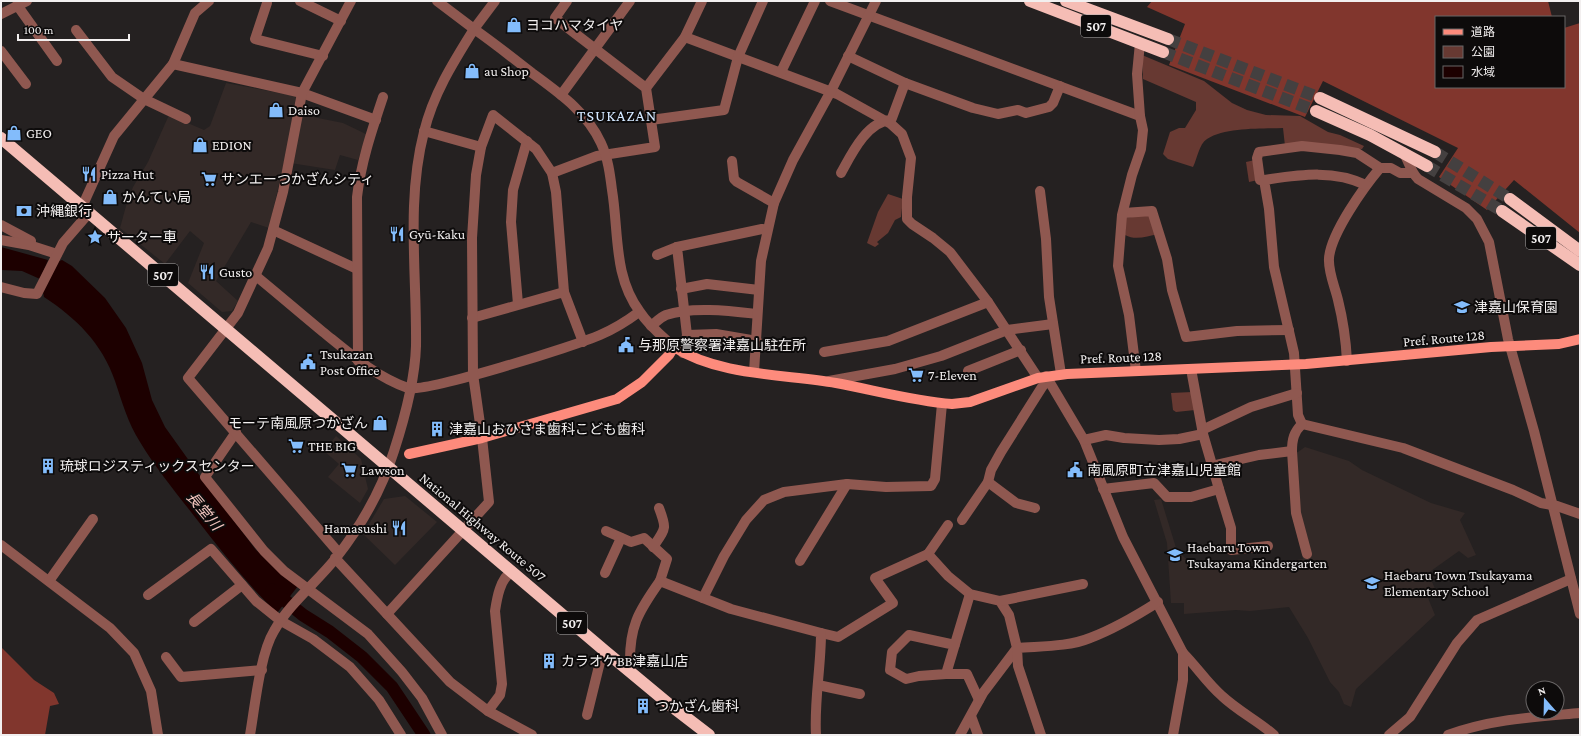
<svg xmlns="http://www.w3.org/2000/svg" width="1581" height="736" font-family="'Crimson Pro','Noto Sans JP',serif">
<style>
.built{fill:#332927}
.green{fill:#673932}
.forest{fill:#81362d}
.water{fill:#1d0000}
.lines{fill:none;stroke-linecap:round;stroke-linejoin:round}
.river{stroke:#1d0000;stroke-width:13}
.highway-tunnel{stroke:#444040;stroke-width:12;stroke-dasharray:12 6;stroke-linecap:butt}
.minor{stroke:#8f5850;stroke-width:10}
.major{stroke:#fd8b7c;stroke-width:10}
.highway{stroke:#f5bdb5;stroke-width:12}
.labels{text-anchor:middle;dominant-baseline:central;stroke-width:4;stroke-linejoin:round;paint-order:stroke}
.shield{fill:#0d0b0b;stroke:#adabab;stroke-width:1}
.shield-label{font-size:13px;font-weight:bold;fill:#f2efef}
.poi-label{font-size:14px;fill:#f2efef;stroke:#0d0b0b;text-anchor:start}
.street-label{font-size:14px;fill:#f2efef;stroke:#0d0b0b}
.water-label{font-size:15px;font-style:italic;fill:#f5c7c0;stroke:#0d0b0b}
.quarter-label{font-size:16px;letter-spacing:1px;fill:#d2e7ff;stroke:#0d0b0b}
</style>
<rect width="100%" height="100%" fill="#252121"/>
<!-- built -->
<g class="built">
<polygon points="226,83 296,96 293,113 343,123 368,135 358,160 340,155 335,170 284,162 269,228 251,222 216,281 238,301 232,311 222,312 188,283 204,243 190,231 165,264 120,228 126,206 133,187 148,162 169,115 204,130 210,126"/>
<polygon points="336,436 361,459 368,489 360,503 328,477 339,464 324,451"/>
<polygon points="1305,447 1349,461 1362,470 1431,503 1465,513 1460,520 1476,555 1468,558 1459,551 1428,573 1437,593 1428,598 1435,615 1356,689 1351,707 1344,704 1339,692 1330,682 1308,638 1289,607 1250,611 1236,610 1184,614 1184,603 1171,603 1167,543 1154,500 1161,499 1177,551 1190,562 1238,569 1303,559 1293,518 1289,455 1298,452"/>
<polygon points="405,496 437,522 395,565 363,534 384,499"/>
</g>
<!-- green -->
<g class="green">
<path d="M1142 55 1204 81 1232 103 1247 110 1266 115 1300 116 1328 132 1340 135 1364 146 1362 149 1285 146 1283 128C1261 129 1226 127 1207 139 1199 144 1197 159 1193 167L1168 159 1163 154 1170 132 1179 128H1185L1196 110V102L1143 79Z"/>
<polygon points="1255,160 1258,180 1249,182 1246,162"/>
<polygon points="888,194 903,199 901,217 895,220 888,233 877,242 879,244 875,247 867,243 878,212"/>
<path d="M1150 214 1158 234C1147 236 1136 241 1125 235L1126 218Z"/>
<polygon points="1192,392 1195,410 1176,412 1173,410 1171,393"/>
</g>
<!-- forest -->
<g class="forest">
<polygon points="1152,1 1548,1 1552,17 1436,17 1436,87 1564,87 1564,28 1580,23 1580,233 1514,180 1487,210 1439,177 1458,148 1323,81 1305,117 1169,65 1185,24 1147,7"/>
<polygon points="1,647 34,680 54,693 59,704 50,706 45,735 1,735"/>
</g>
<!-- water -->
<g class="water">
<polygon points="1,247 48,260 40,279 22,271 1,270"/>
<path d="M62 260 72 266 105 298 126 328 142 363 152 400 165 427 200 476 256 550 298 586 277 613C248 585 223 553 198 521 178 495 157 470 140 442 128 423 122 402 115 381 102 343 76 318 44 297L43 292 57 262Z"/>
</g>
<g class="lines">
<!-- river -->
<polyline class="river" points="272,590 303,615 330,632 362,657 392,687 424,735"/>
<!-- highway-tunnel -->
<g class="highway-tunnel">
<polyline points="1168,39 1320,98"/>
<polyline points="1163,52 1316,111"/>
<polyline points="1435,152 1510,199"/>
<polyline points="1427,166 1502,211"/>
</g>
<!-- minor -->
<g class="minor">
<polyline points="300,1 341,21"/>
<polyline points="437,1 474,29 495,1"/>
<polyline points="830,1 1140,116"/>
<polyline points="267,3 255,39 323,56"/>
<polyline points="17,5 57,61"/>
<polyline points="1,14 27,1"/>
<polyline points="76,30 112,77 144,99 186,119"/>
<polyline points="685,37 837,94 891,124 902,134 911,158 907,197 907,219 912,224 933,238 950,252 988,302 1038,378"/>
<polyline points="1,51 26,84"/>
<polyline points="848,56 905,83 973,108 998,114 1018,110 1026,113 1049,107 1053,103 1060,86"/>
<polyline points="173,64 302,93 376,120"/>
<polyline points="781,72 815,1"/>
<polyline points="646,88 685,37 702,1"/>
<polyline points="561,95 630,1"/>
<polyline points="651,120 724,110 738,57 763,1"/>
<polyline points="424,131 481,147"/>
<path d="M1403 152C1409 161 1410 171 1418 179L1466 208 1477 219 1489 242 1508 339 1534 431 1580 614"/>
<polyline points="732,161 734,179 737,182 774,203"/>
<polyline points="552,173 556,192 564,292"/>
<path d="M841 173C851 155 867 121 891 120L892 118 905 83"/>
<polyline points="1260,180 1257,158 1259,152 1302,146 1340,150 1357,153 1380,168 1391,168 1400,173 1412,173"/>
<polyline points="1040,191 1046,239 1049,297 1061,374"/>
<polyline points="82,207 114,136 173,64 195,13 209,1"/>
<polyline points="1124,213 1152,211 1167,259 1172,290 1186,337 1237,331 1289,330"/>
<polyline points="1,225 31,241"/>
<polyline points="273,230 357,269"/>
<polyline points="1,240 29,245 57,254"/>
<polyline points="657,255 677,247"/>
<path d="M256 276C278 294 300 313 323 332 349 353 376 377 408 388 425 393 578 345 600 335 614 329 627 321 639 312"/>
<polyline points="1,287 24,293 37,294 63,243 89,213"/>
<polyline points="681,289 707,284 759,290"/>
<polyline points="518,304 511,222 513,190 527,141"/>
<polyline points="472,318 564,292 583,342"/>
<path d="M651 326C656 322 661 317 666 315 692 306 731 311 757 314"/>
<polyline points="687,335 716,334 757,341"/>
<polyline points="824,352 888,341 988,302"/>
<polyline points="683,353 687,335 677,247 762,229 767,230"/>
<path d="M358 361 357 197C361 162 372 130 383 97"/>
<path d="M1347 361C1346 341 1343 320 1338 300 1335 287 1328 272 1329 258 1331 233 1364 187 1380 168"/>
<polyline points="968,371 1021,350"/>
<polyline points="1136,371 1129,315 1118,266 1122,215 1132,175 1141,149 1143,130 1140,116 1137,74 1140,43"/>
<polyline points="754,372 761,261 774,203 793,160 831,91 876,1"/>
<polyline points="1046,376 1084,440 1123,537 1183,653 1183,680 1173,735"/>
<polyline points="829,381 895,369 941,356 1007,330 1053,324"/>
<path d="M1302 424 1298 415 1294 353 1274 267 1269 209 1264 180C1299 175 1333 169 1366 185"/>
<polyline points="1302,424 1403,448 1513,490 1541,503 1557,506 1580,514"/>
<path d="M1302 424C1294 432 1292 439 1292 451L1296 513 1307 554"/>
<polyline points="1202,430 1251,407 1297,393"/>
<polyline points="236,432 205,477 264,551 284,571 368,634 402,672 422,698 442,735"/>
<polyline points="1084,440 1106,435 1124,438 1159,440 1179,439 1203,434"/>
<polyline points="1211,466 1259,455 1292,451"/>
<polyline points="988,482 1016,503 1035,508"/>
<polyline points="1103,489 1154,483 1167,497 1191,497 1219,489 1203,434 1191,369"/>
<polyline points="1219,489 1231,528 1231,550 1268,546"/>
<polyline points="962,520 988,482 991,470 1001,452 1042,387 1048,380"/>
<polyline points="948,525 928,554 948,576 970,594 1000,601 1009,615 1017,648 983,693 960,735"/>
<polyline points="606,531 631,542 644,538 667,559 660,581"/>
<polyline points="1,545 110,628 134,653 151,691 158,735"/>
<path d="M653 547C666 528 667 529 659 508"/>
<polyline points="339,553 188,378 238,313 268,248 283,192 302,93 351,1"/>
<polyline points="335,558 450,682 488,711 532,735"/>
<polyline points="800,561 847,484"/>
<polyline points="605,573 621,538"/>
<polyline points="49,581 93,519"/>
<polyline points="148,595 211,549 256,601 281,621 313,639 350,667 379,700 401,735"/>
<polyline points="703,598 724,556 746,520 764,500 784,492 847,484 886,487 931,486 935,479 942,404"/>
<polyline points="1000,601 1083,584"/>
<polyline points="387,614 489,502 482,438 473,374 472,238 476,175 481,147 493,115 536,149 552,173 597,156 655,147 646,88 555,18 567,1"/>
<polyline points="194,622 242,585"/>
<polyline points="821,633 838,637 893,603 875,578 928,554"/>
<polyline points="955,645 909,635 892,652 890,670 906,679 919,676 946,674 970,594"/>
<path d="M1183 653C1197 667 1207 683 1222 696 1238 711 1258 721 1274 735"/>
<polyline points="166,657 181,677 262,670"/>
<path d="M627 670 630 666C629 627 638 612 660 581L731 609 821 633C821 667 814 701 816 735"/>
<polyline points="946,674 967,674 979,700"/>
<polyline points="818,685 860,694"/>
<path d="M488 711 500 695 502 684 495 611C497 598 500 579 512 571"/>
<polyline points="587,715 600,662 605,651"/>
<polyline points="971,716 978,735"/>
<path d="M250 735C255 706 260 654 274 631 290 603 316 583 336 558 361 526 382 489 394 451 405 417 415 381 416 346 417 275 406 201 424 132 433 94 454 61 474 29 494 43 513 58 532 73 559 93 587 112 601 143 608 158 610 174 612 190 619 232 613 276 640 312 649 326 662 336 674 347"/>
<path d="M1041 735 1018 666 1017 648C1041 646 1068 647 1090 638 1114 629 1136 616 1158 602"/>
<polyline points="1389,735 1410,717 1457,643 1477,620 1571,579"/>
<path d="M1448 735C1491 719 1535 717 1580 713"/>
</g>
<!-- major -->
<path class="major" d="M409 454 482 438 617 399 642 382 669 355 674 347C719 376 784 374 836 383 874 390 913 401 952 404L970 402 1038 378 1067 374 1306 364 1491 347 1559 344 1580 339"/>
<!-- highway -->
<g class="highway">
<polyline points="1030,1 1163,52"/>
<polyline points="1066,1 1168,39"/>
<polyline points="1320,98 1435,152"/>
<polyline points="1316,111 1370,135 1427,166"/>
<polyline points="1,138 605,651 670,705 709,735"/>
<polyline points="1510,199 1580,251"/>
<polyline points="1502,211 1580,265"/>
</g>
</g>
<!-- icons -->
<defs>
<symbol id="shop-bare" viewBox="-9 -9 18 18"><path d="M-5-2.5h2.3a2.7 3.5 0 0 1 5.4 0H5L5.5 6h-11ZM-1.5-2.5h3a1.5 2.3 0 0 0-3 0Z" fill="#83bcfb" stroke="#0d0b0b" stroke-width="2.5" paint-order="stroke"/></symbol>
<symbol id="restaurant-bare" viewBox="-9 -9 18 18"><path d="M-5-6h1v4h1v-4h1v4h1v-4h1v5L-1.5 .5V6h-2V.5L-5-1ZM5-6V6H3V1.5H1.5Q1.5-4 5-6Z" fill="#83bcfb" stroke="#0d0b0b" stroke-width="2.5" paint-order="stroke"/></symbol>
<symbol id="supermarket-bare" viewBox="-9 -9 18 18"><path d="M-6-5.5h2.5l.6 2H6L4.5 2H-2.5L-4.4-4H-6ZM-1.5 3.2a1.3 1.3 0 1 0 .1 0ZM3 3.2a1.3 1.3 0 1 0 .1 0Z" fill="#83bcfb" stroke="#0d0b0b" stroke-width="2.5" paint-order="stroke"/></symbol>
<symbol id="bank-bare" viewBox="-9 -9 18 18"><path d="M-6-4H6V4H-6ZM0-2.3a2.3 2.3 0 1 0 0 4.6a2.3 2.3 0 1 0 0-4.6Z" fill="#83bcfb" stroke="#0d0b0b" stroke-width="2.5" paint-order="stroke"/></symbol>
<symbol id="sight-bare" viewBox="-9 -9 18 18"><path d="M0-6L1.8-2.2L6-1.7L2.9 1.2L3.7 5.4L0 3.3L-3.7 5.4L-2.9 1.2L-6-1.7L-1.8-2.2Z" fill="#83bcfb" stroke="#0d0b0b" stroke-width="2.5" paint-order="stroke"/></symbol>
<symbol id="school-bare" viewBox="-9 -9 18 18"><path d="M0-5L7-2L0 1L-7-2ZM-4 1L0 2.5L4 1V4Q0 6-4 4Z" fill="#83bcfb" stroke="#0d0b0b" stroke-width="2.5" paint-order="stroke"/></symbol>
<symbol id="civic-bare" viewBox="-9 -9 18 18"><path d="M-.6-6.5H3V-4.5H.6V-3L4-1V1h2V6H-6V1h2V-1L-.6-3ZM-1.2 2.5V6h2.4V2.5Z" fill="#83bcfb" stroke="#0d0b0b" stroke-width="2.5" paint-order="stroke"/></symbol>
<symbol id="building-bare" viewBox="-9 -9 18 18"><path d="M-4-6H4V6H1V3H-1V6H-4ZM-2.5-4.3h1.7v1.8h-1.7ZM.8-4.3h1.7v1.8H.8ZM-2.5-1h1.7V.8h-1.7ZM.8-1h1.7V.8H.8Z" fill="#83bcfb" stroke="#0d0b0b" stroke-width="2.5" paint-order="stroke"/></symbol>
</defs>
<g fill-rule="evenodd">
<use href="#shop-bare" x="503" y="14" width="22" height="22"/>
<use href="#shop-bare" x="461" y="60" width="22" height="22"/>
<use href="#shop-bare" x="265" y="99" width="22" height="22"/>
<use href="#shop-bare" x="3" y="122" width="22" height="22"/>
<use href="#shop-bare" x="189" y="134" width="22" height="22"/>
<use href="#restaurant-bare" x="78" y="163" width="22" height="22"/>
<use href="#supermarket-bare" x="198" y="168" width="22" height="22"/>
<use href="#shop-bare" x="99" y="186" width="22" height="22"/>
<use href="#bank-bare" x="13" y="200" width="22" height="22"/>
<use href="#restaurant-bare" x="386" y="223" width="22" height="22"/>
<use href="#sight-bare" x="84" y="226" width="22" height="22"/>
<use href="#restaurant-bare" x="196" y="261" width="22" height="22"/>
<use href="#school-bare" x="1451" y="296" width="22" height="22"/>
<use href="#civic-bare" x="615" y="334" width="22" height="22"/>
<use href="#civic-bare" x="297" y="351" width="22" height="22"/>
<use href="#supermarket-bare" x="905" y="364" width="22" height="22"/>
<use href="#shop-bare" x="369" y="412" width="22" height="22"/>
<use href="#building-bare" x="426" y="418" width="22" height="22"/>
<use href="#supermarket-bare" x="285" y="435" width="22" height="22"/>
<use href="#building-bare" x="37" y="455" width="22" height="22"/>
<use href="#supermarket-bare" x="338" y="459" width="22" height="22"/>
<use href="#civic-bare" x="1064" y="459" width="22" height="22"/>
<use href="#restaurant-bare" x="388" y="517" width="22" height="22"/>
<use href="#school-bare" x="1164" y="544" width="22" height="22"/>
<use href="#school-bare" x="1361" y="572" width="22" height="22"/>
<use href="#building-bare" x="538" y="650" width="22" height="22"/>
<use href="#building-bare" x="632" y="695" width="22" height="22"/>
</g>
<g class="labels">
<!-- shield labels -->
<g class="shield">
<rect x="1081" y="15" width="30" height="22" rx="3"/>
<rect x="1526" y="227" width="30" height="22" rx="3"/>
<rect x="148" y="264" width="30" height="22" rx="3"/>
<rect x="557" y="612" width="30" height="22" rx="3"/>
</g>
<g class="shield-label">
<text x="1096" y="26">507</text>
<text x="1541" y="238">507</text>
<text x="163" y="275">507</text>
<text x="572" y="623">507</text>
</g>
<!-- poi labels -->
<g class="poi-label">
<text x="526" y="25">ヨコハマタイヤ</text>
<text x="484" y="71">au Shop</text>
<text x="288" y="110">Daiso</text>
<text x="26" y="133">GEO</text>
<text x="212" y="145">EDION</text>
<text x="101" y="174">Pizza Hut</text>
<text x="221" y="179">サンエーつかざんシティ</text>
<text x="122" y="197">かんてい局</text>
<text x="36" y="211">沖縄銀行</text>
<text x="409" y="234">Gyū-Kaku</text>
<text x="107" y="237">サーター車</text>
<text x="219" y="272">Gusto</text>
<text x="1474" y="307">津嘉山保育園</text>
<text x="638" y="345">与那原警察署津嘉山駐在所</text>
<text x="320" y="354">Tsukazan<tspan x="320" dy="16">Post Office</tspan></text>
<text x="928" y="375">7-Eleven</text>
<text x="368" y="423" text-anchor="end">モーテ南風原つかざん</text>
<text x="449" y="429">津嘉山おひさま歯科こども歯科</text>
<text x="308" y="446">THE BIG</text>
<text x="60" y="466">琉球ロジスティックスセンター</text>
<text x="361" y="470">Lawson</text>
<text x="1087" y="470">南風原町立津嘉山児童館</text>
<text x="387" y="528" text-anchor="end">Hamasushi</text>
<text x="1187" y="547">Haebaru Town<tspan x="1187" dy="16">Tsukayama Kindergarten</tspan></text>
<text x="1384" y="575">Haebaru Town Tsukayama<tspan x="1384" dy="16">Elementary School</tspan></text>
<text x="561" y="661">カラオケBB津嘉山店</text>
<text x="655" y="706">つかざん歯科</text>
</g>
<!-- street labels -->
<g class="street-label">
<text transform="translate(1444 338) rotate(-5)">Pref. Route 128</text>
<text transform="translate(1121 357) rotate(-2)">Pref. Route 128</text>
<text transform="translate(483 527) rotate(40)">National Highway Route 507</text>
</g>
<!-- water labels -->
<g class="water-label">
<text transform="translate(204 511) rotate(50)">長堂川</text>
</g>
<!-- quarter labels -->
<g class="quarter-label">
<text x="617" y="115">TSUKAZAN</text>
</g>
</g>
<!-- border -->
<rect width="1581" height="736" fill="none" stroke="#f2efef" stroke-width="4"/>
<!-- legend -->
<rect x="1435" y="16" width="130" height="72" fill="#0d0b0b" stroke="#696666"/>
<rect x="1443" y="29" width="20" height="6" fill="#fd8b7c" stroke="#696666"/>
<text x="1471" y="36" font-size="12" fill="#f2efef">道路</text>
<rect x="1443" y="46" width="20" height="12" fill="#673932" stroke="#696666"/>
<text x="1471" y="56" font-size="12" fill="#f2efef">公園</text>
<rect x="1443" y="66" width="20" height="12" fill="#1d0000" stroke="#696666"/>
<text x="1471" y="76" font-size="12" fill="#f2efef">水域</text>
<!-- north arrow -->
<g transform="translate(1545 700) rotate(340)"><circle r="19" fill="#0d0b0b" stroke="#696666"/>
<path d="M0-3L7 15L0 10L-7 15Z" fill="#83bcfb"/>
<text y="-6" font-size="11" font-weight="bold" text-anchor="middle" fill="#f2efef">N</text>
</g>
<!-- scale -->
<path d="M18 34v6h111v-6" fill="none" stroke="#f2efef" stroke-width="2"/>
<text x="24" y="34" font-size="12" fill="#f2efef" stroke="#0d0b0b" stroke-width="3" paint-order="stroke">100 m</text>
</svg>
